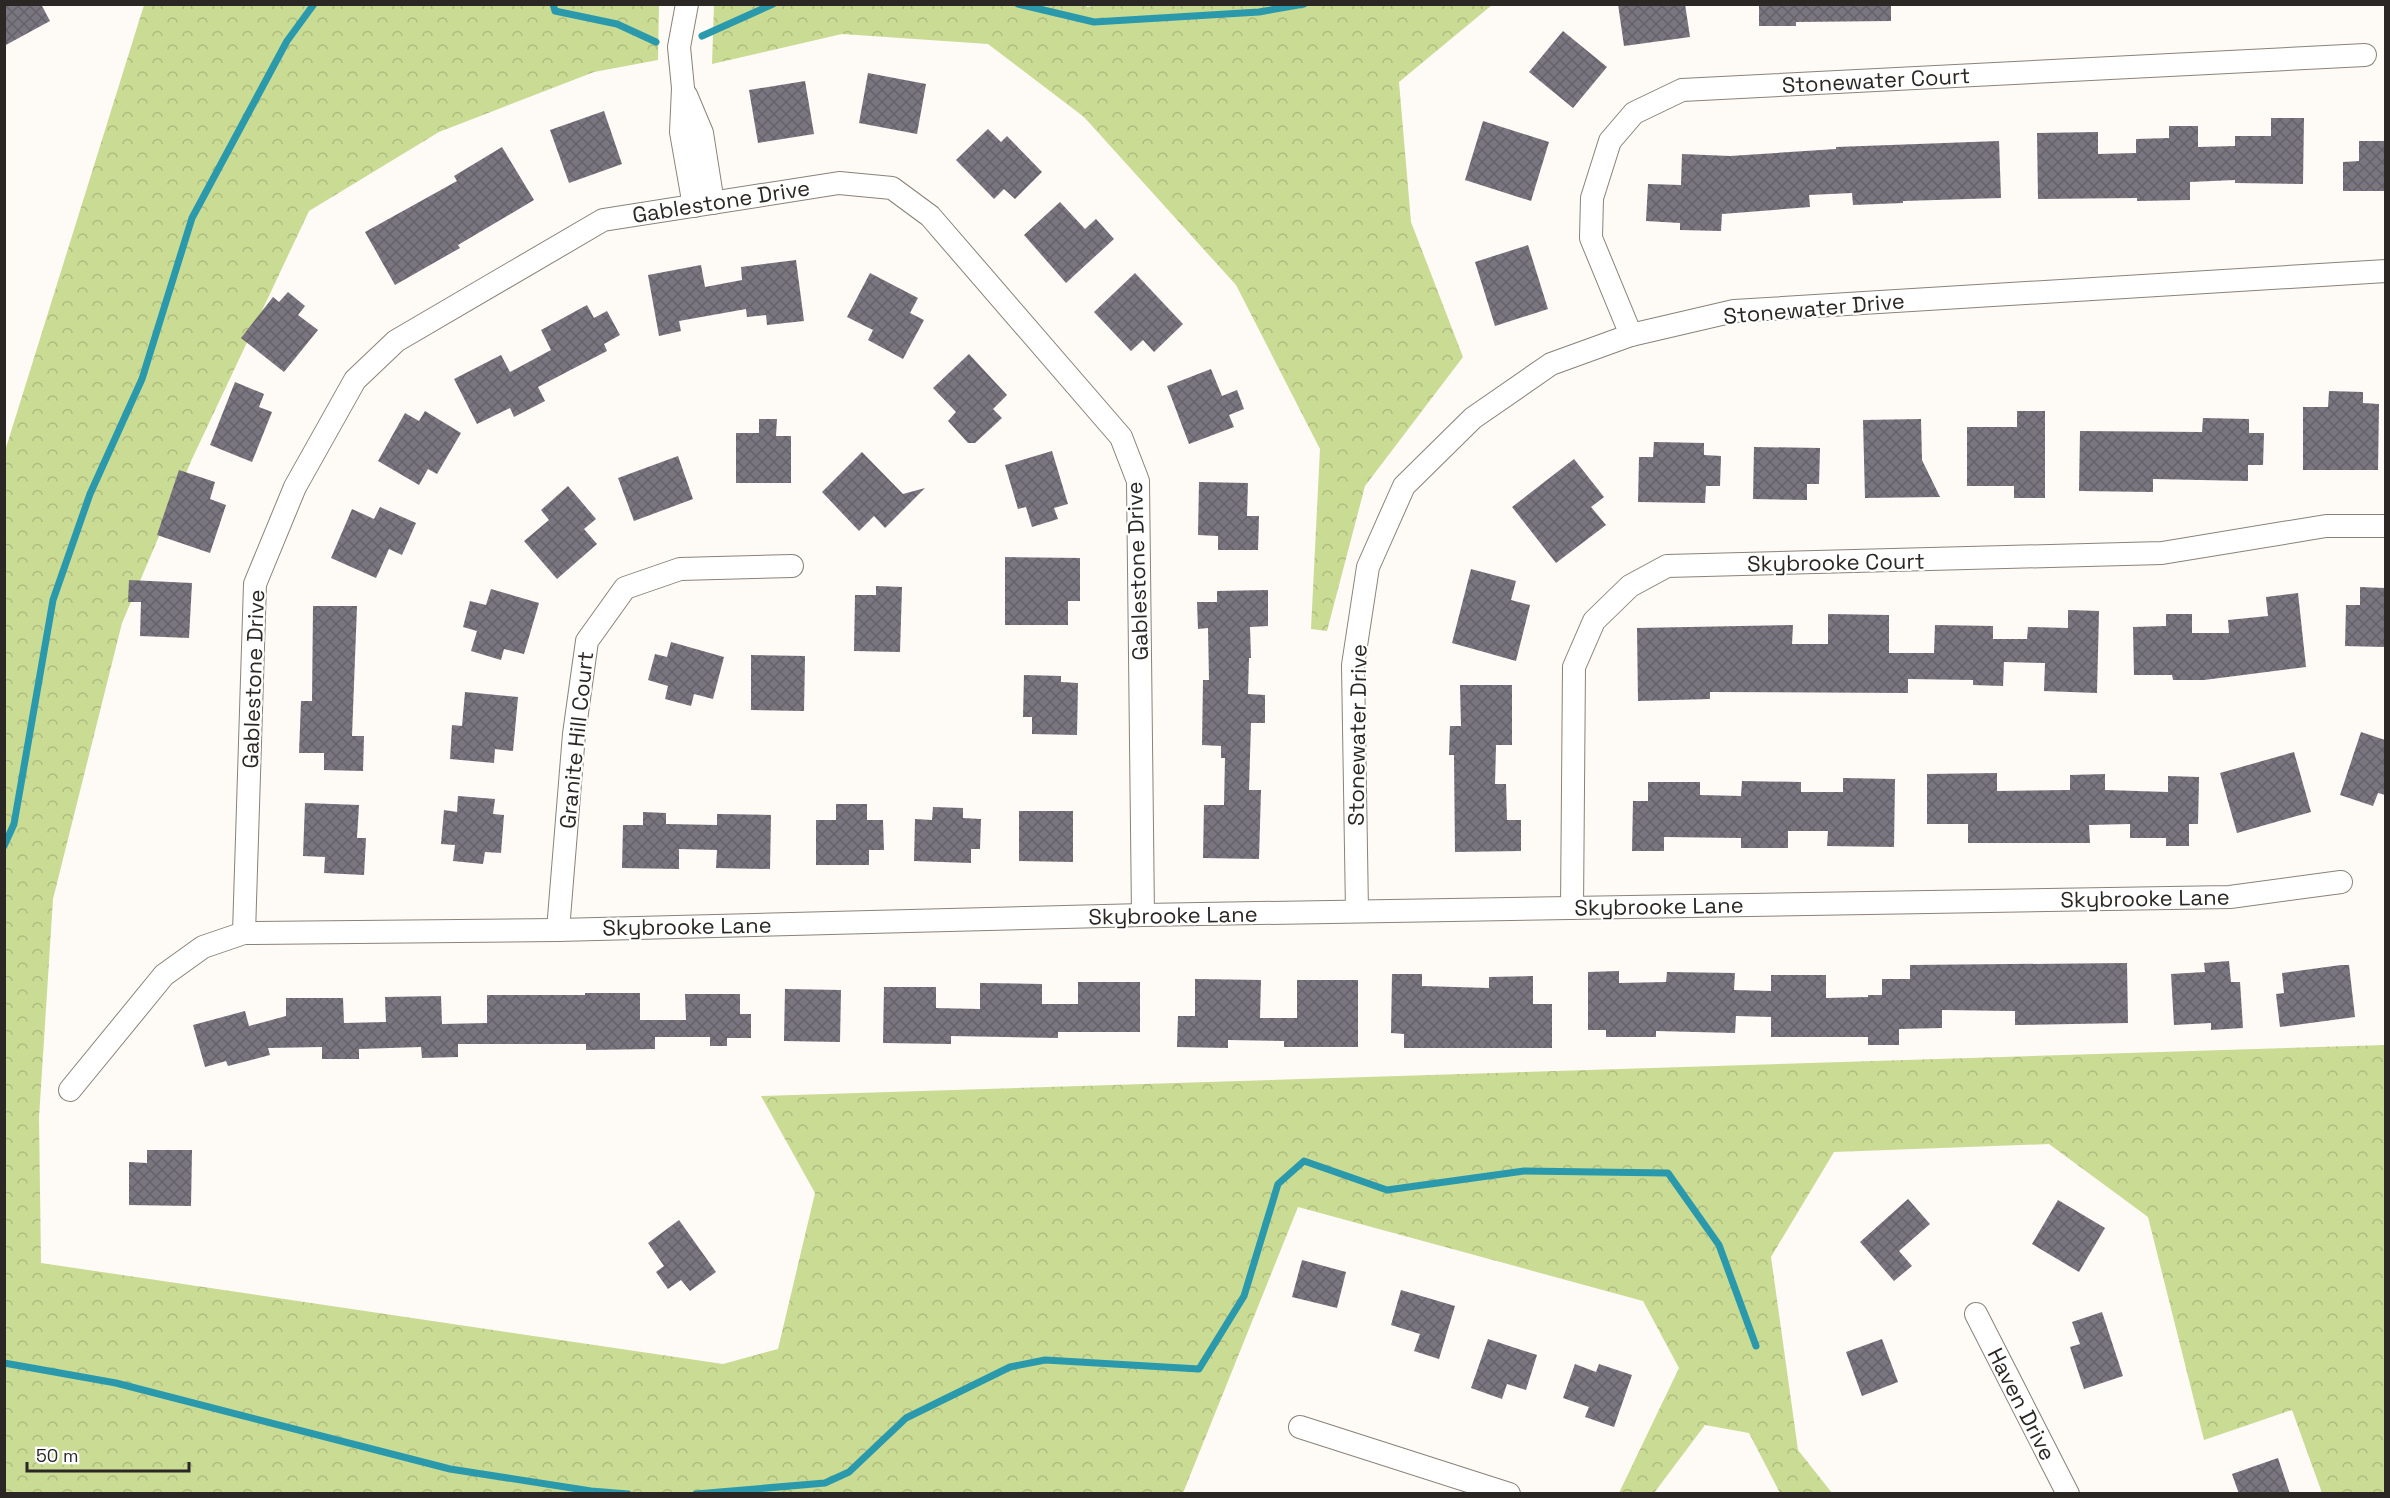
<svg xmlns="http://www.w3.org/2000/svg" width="2390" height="1498" font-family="'Space Grotesk',sans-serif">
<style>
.forest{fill:url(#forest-crowns)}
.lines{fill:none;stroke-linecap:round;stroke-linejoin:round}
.stream{stroke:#2b99ac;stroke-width:7}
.building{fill:url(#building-cross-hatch)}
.minor-casing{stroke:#8b8279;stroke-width:24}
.minor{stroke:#fff;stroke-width:22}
.labels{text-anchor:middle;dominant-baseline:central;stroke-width:4.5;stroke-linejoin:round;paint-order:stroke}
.street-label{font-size:22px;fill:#2b2724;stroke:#fff}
</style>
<defs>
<pattern id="forest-crowns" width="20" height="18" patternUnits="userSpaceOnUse" patternTransform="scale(1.5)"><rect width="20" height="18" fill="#cadb94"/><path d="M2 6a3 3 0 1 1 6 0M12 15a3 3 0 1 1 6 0" fill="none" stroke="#aebc7f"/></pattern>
<pattern id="building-cross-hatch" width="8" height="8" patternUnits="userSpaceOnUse" patternTransform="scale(1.5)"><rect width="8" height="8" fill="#7a7680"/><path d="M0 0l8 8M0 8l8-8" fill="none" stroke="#646169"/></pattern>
</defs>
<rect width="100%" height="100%" fill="#fefaf6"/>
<!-- forest -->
<g class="forest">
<polygon points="144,5 659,5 658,60 594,72 439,132 309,211 192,459 122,623 53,899 39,1118 41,1263 723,1364 778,1349 815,1193 761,1096 2385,1045 2385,1493 2322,1493 2292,1410 2204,1440 2148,1217 2049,1144 1834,1152 1771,1257 1798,1450 1832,1493 1780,1493 1749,1433 1705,1425 1654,1493 1619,1493 1679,1368 1643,1301 1298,1207 1183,1493 5,1494 5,451"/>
<polygon points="1086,5 1087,7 1104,4 1492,5 1399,82 1411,222 1463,357 1365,486 1327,631 1311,629 1320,449 1236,285 1084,117 988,44 842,34 712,64 714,5"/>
</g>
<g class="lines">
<!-- stream -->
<g class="stream">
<polyline points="553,4 555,11 617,24 656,42"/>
<polyline points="1018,4 1094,22 1259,12 1304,4"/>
<polyline points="702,36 773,4"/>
<polyline points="4,846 14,824 53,600 90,494 142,379 192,218 287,41 314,4"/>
<polyline points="4,1363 116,1383 450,1469 591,1491 628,1494"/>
<polyline points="696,1494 825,1483 849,1472 906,1418 1010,1367 1045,1360 1199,1369 1244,1296 1278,1184 1304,1161 1387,1190 1524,1171 1668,1173 1719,1245 1756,1346"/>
</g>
</g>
<!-- building -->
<g class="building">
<polygon points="4,4 41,4 50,21 4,46"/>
<polygon points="1618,4 1685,4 1690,37 1624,46"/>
<polygon points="1759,4 1891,4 1891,21 1796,22 1796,26 1759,26"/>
<polygon points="1563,31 1607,67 1573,108 1529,72"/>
<polygon points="868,73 926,84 917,134 859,123"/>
<polygon points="805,81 814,134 758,143 749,90"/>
<polygon points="604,111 622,164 569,183 550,130"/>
<polygon points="2271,118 2304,118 2303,184 2235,183 2235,180 2190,182 2190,200 2137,201 2137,198 2038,199 2037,133 2098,132 2098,154 2136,153 2136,139 2169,138 2169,126 2198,126 2198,147 2235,146 2235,136 2271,136"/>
<polygon points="1483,121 1549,142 1531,201 1465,180"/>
<polygon points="988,129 1001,142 1007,136 1042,172 1015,199 1004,189 994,199 956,160"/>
<polygon points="1999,141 2001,198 1903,201 1903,203 1853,205 1852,193 1809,195 1810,207 1722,214 1721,231 1680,230 1680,223 1646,221 1648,184 1681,185 1682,154 1730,156 1836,149 1836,147"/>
<polygon points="2359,141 2385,141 2385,191 2343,191 2343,162 2359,161"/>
<polygon points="502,147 534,200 458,245 460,248 395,285 365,232 457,181 454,176"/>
<polygon points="1060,202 1085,229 1096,219 1114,239 1066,283 1024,235"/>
<polygon points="1528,245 1548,309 1495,326 1475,262"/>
<polygon points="796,260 804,321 767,325 766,315 747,317 746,309 679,321 681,331 659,336 648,275 701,265 705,287 742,280 741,267"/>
<polygon points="870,273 918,298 910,313 924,320 903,359 868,340 873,330 847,317"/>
<polygon points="1135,273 1183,324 1154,352 1143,340 1131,351 1094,312"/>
<polygon points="288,292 305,306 298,315 318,330 284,372 241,338 273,297 279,302"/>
<polygon points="587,305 594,318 607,311 620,335 604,344 607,351 538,387 545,401 514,417 510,408 477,424 454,379 501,355 510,372 551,350 541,330"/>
<polygon points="969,354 1007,395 993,409 1002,418 975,443 968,443 948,421 956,412 933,388"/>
<polygon points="1211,369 1222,396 1237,390 1244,409 1229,415 1234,427 1189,444 1167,386"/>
<polygon points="235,382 264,394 259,407 272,412 252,462 210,445"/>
<polygon points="2329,391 2363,392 2363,403 2379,404 2378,470 2303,470 2303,407 2328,407"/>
<polygon points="425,411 461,433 437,474 428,469 419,485 378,461 405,413 419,421"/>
<polygon points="2017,411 2045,411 2045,498 2014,498 2014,486 1967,486 1967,427 2017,427"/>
<polygon points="2203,418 2249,419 2249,433 2264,433 2263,465 2248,465 2248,481 2153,479 2153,492 2079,491 2080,431 2202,432"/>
<polygon points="759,419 777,419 776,436 791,436 791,483 736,483 736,433 759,433"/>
<polygon points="1921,419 1922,460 1940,497 1865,498 1863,420"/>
<polygon points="1654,442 1704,443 1704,455 1721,456 1720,486 1706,486 1705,503 1638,502 1639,457 1653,457"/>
<polygon points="1754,447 1820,448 1819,484 1807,484 1807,500 1753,499"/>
<polygon points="1052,451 1068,504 1054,508 1058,519 1032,527 1026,507 1018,509 1005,465"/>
<polygon points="862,452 903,494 925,488 885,528 874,516 859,531 822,492"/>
<polygon points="678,456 693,499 634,521 618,478"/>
<polygon points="1574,459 1604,497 1591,507 1606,525 1556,563 1512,507"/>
<polygon points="179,470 215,482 210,499 226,505 210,553 157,535"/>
<polygon points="1199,482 1248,483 1247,516 1259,516 1258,550 1218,550 1218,536 1198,535"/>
<polygon points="568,486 596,519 584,529 597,544 557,579 524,541 549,520 541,510"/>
<polygon points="380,507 416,523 402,555 389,549 376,578 331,558 352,509 374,519"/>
<polygon points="1005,557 1080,558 1080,601 1068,601 1068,625 1005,625"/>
<polygon points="1471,569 1516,581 1511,600 1530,605 1516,661 1452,643"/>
<polygon points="129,580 192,583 189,638 140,636 141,602 128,602"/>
<polygon points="876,586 902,587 900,652 854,651 855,595 876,595"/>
<polygon points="2360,587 2385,588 2385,647 2345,646 2346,605 2360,605"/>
<polygon points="491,589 539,603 524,654 504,649 501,660 471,651 477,631 463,627 470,601 486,605"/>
<polygon points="1268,590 1268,626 1250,627 1251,658 1249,658 1248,694 1265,695 1265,723 1251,723 1249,790 1261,790 1259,859 1203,858 1204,805 1224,805 1225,758 1221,758 1221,746 1202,745 1203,680 1209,680 1208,628 1198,629 1197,602 1217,602 1217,591"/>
<polygon points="2298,593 2306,667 2204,680 2173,680 2172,675 2134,675 2133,627 2166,626 2166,614 2192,614 2192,633 2229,633 2228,620 2268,616 2266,597"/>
<polygon points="313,606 357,606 352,736 364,736 363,771 324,770 324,753 299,753 301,701 312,701"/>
<polygon points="2068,610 2099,611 2097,693 2044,691 2045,663 2004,662 2003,686 1973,685 1973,680 1908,679 1908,693 1710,692 1710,699 1638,701 1637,628 1793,625 1792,644 1828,644 1828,614 1889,615 1889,653 1934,653 1935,625 1993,626 1993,639 2027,639 2028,627 2068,628"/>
<polygon points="671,642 724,657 713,699 694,694 691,706 665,699 668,686 648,680 655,654 667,657"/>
<polygon points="751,655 805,656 804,711 751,710"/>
<polygon points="1024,675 1061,676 1061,682 1078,683 1077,735 1032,734 1032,717 1023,717"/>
<polygon points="1460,685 1512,685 1512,745 1496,745 1495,784 1506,784 1507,820 1521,820 1521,851 1455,852 1454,755 1449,755 1450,726 1461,726"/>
<polygon points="465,692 518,697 513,751 495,749 494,763 450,759 452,725 462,726"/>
<polygon points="2361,732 2385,740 2385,795 2378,793 2373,806 2340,795"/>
<polygon points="2294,752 2311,812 2237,833 2220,773"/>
<polygon points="1997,773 1997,791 2070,790 2070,775 2105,774 2105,790 2168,792 2168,776 2199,777 2198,824 2189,824 2189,846 2166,846 2166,838 2130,838 2130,824 2089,825 2090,843 1968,843 1968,824 1927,824 1927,774"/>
<polygon points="1843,778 1895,779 1894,847 1827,846 1828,831 1788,831 1788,848 1741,848 1741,838 1664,837 1664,851 1632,851 1633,801 1648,801 1648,782 1700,782 1700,795 1741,796 1742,781 1801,782 1801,792 1843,792"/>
<polygon points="458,796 495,799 493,814 504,815 501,853 485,852 483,864 453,861 455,845 441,844 444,810 457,812"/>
<polygon points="305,803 359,805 357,838 366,838 364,875 324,873 325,857 303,856"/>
<polygon points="836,804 867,804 867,820 883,820 884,850 869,850 869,865 816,865 816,820 836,820"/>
<polygon points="933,807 963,808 963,818 981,819 980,849 971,849 971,863 914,861 915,819 932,820"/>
<polygon points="1019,811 1073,811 1073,862 1019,861"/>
<polygon points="643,812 666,813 666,824 717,825 717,814 771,815 770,869 716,868 717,850 679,849 679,869 622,868 623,825 643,825"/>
<polygon points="2229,961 2231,982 2240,982 2243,1028 2211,1030 2211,1023 2174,1025 2171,974 2205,972 2204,963"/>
<polygon points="2127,963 2128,1023 2015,1025 2015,1011 1942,1010 1942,1028 1899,1029 1899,1045 1868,1045 1868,1037 1771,1037 1771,1017 1736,1016 1735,1033 1656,1031 1656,1037 1606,1037 1606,1030 1588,1030 1588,972 1619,971 1619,983 1666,982 1667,972 1735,973 1734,990 1771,991 1771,975 1826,975 1826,998 1868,997 1868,995 1882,995 1882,979 1910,979 1910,965"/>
<polygon points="2341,965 2349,965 2355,1017 2280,1027 2276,994 2284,993 2282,973"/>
<polygon points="1392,974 1422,974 1422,986 1489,988 1489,977 1533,976 1533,1004 1552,1004 1552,1048 1404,1048 1404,1034 1391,1033"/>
<polygon points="1195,979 1261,980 1260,1018 1297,1018 1297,980 1358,980 1358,1047 1284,1047 1284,1041 1228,1040 1228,1048 1177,1047 1178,1016 1195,1016"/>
<polygon points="1078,982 1140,982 1140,1032 1058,1032 1058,1038 951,1036 951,1044 883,1043 884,987 936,987 936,1008 980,1009 980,983 1042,984 1042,1004 1078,1004"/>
<polygon points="785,989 841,990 840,1042 784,1041"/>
<polygon points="585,993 640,993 640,1020 686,1020 685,994 740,994 740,1014 751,1014 751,1038 727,1038 727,1046 710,1046 710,1037 655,1037 655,1049 586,1050 586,1044 458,1044 458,1057 422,1058 421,1047 359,1049 359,1059 322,1059 322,1047 268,1048 270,1055 228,1066 226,1061 205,1067 193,1025 245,1011 249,1026 286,1016 286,998 343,998 344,1023 386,1022 385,997 441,996 442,1024 487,1023 487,995 585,995"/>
<polygon points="147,1150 192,1150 191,1206 129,1205 129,1162 147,1163"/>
<polygon points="1908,1199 1930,1224 1899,1251 1912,1266 1894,1281 1860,1242"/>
<polygon points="2058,1200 2105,1228 2079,1272 2032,1244"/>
<polygon points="679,1220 716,1272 690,1291 681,1280 668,1289 656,1272 664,1266 648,1243"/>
<polygon points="1302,1260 1346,1272 1337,1308 1292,1297"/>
<polygon points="1401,1290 1455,1306 1439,1359 1414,1351 1420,1334 1391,1325"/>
<polygon points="2102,1312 2123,1376 2084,1389 2070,1347 2080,1344 2072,1322"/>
<polygon points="1488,1339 1537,1355 1526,1390 1507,1384 1502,1399 1471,1388"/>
<polygon points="1882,1339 1898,1382 1862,1396 1846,1352"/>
<polygon points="1575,1364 1596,1372 1599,1364 1632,1375 1614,1427 1585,1417 1589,1407 1563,1398"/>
<polygon points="2278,1458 2290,1494 2239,1494 2232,1474"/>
</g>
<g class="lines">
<defs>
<g id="minor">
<polyline points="687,4 679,47 683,88 681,132 694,206"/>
<polyline points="686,95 702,133 713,203"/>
<polyline points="1631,335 1591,238 1592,198 1610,141 1634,113 1682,90 2365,55"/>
<polyline points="1572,908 1574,667 1594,621 1630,586 1667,566 2162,553 2326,526 2386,526"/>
<polyline points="1357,911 1353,665 1368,567 1404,486 1473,418 1551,364 1631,335 1734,311 2386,271"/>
<polyline points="558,930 574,734 587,641 625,588 680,569 792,566"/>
<polyline points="244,933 255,584 295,487 355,380 396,341 603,220 839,183 892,188 930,216 1121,437 1138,481 1143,915"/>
<polyline points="70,1090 164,975 203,947 244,933 558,930 1143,915 2230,897 2341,882"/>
<polyline points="1976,1314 2068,1494"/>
<polyline points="1300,1427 1509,1494"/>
</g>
</defs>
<!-- minor casing -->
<use href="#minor" class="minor-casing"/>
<!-- minor -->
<use href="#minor" class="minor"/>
</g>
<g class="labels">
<!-- street labels -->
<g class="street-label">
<text transform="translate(1876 80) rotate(-3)">Stonewater Court</text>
<text transform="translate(721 201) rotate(-9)">Gablestone Drive</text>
<text transform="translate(1814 308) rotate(-5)">Stonewater Drive</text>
<text transform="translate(1836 562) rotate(-1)">Skybrooke Court</text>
<text transform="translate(1137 571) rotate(-92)">Gablestone Drive</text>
<text transform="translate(253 679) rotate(-88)">Gablestone Drive</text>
<text transform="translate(1357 735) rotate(-89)">Stonewater Drive</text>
<text transform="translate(576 740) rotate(-84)">Granite Hill Court</text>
<text transform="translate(2145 898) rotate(-1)">Skybrooke Lane</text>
<text transform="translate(1659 906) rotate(-1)">Skybrooke Lane</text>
<text transform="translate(1173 915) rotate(-1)">Skybrooke Lane</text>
<text transform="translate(687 926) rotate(-1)">Skybrooke Lane</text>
<text transform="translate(2022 1404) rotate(63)">Haven Drive</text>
</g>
</g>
<!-- border -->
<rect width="2390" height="1498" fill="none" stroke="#2b2724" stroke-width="12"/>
<!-- scale -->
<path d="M27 1462v9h162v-9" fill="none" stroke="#2b2724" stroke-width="3"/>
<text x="36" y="1462" font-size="18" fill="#2b2724" stroke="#ffffff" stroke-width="4.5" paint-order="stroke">50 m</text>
</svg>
